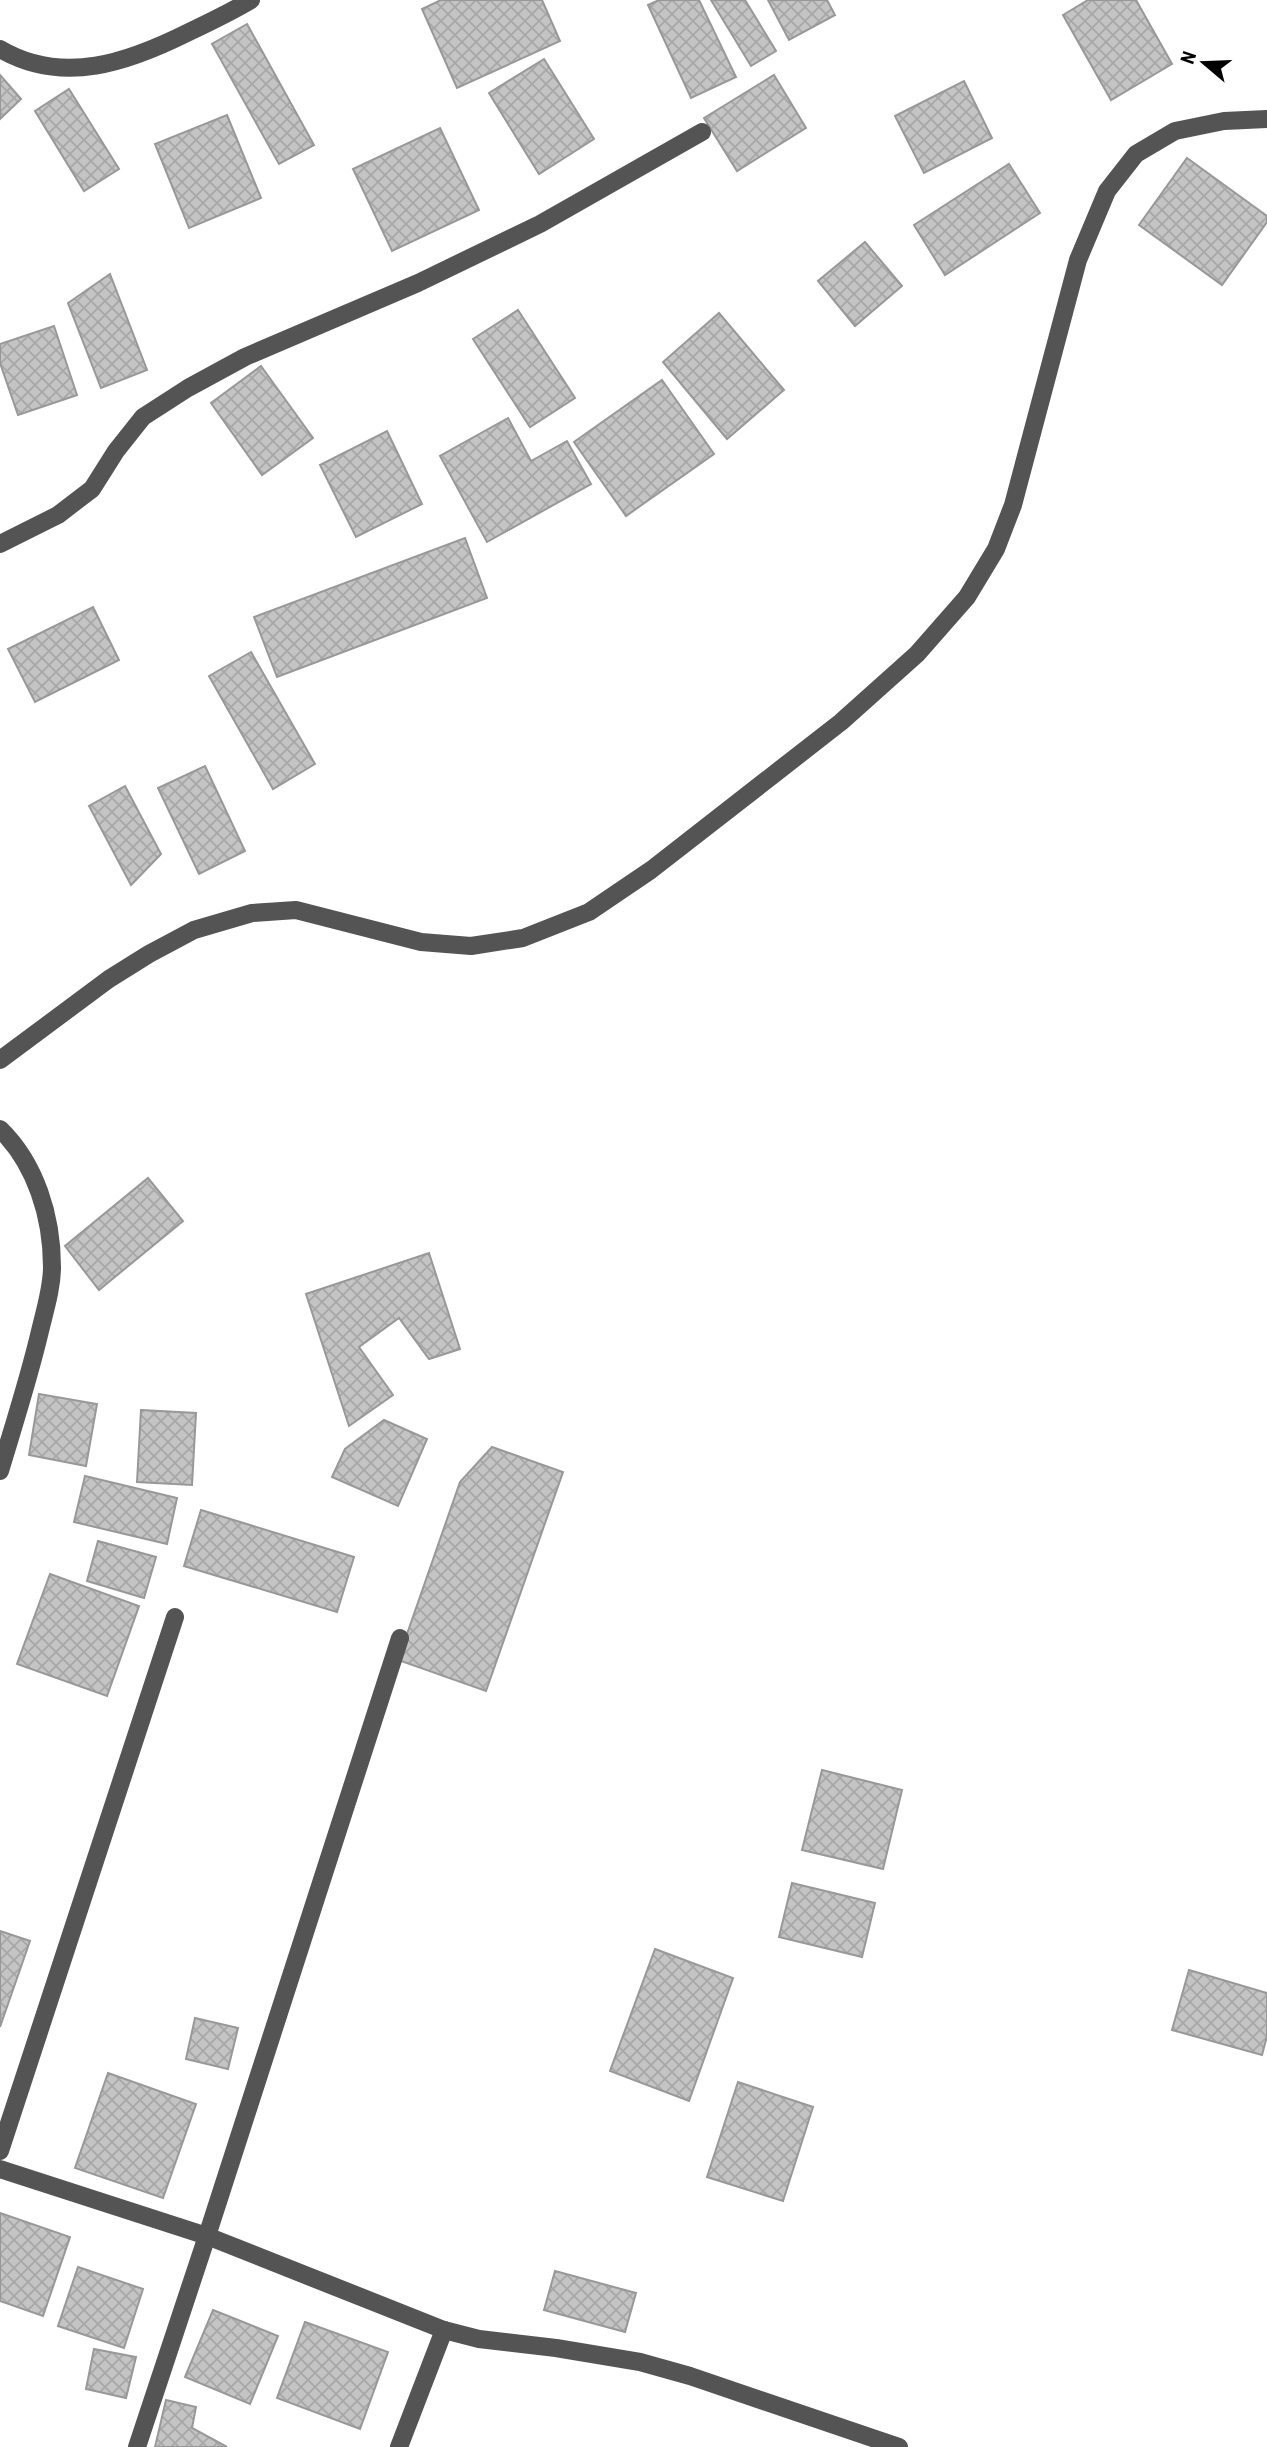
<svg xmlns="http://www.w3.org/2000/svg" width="1267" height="2447" font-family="'Roboto Condensed',sans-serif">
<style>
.building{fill:url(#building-cross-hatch);stroke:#989898;stroke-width:2}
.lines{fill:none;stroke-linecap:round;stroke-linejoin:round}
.minor{stroke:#545454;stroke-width:18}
</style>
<defs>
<pattern id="building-cross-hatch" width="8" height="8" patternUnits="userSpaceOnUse" patternTransform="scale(1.75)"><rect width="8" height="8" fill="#c4c4c4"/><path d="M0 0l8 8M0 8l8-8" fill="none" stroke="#a7a7a7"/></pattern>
</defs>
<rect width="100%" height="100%" fill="#fff"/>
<!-- building -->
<g class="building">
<polygon points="441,0 542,0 560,41 457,88 422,9"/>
<polygon points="659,0 699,0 736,77 691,98 648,5"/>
<polygon points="711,0 745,0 776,51 751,66"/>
<polygon points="768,0 827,0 835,15 789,40"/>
<polygon points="1088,0 1136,0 1172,64 1111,100 1063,15"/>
<polygon points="247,24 314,145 279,164 212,44"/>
<polygon points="544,59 594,139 539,174 489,93"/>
<polygon points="0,75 21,99 0,119"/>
<polygon points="774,75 806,128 737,171 704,118"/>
<polygon points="964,81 992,138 924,173 895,116"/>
<polygon points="69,89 119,169 84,191 35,111"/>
<polygon points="227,115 261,198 189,228 155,144"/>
<polygon points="440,128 479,210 392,251 353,169"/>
<polygon points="1187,158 1267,216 1267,222 1222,285 1139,225"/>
<polygon points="1009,164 1040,213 945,275 914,225"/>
<polygon points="865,242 902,286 855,326 818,281"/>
<polygon points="110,274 147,370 101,388 68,303"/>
<polygon points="518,310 575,398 530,427 473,339"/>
<polygon points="719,313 784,390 727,439 663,362"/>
<polygon points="54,326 77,395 18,415 0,363 0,344"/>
<polygon points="261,366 313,438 262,475 211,403"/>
<polygon points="662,380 714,454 626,516 574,442"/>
<polygon points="508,418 531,461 567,441 591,484 487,542 440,456"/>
<polygon points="387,431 422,504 356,537 320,465"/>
<polygon points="465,538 487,598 277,677 254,617"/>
<polygon points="93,607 119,660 35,702 8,649"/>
<polygon points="251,652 315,764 273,789 209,676"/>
<polygon points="205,766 245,851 199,874 158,788"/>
<polygon points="125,786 161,854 131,885 89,806"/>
<polygon points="148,1178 183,1221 99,1290 65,1246"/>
<polygon points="429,1253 460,1349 429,1359 399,1318 359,1347 393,1395 349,1426 306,1294"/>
<polygon points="39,1394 97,1404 86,1466 29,1455"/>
<polygon points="141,1410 196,1413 192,1485 137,1482"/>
<polygon points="384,1420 427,1439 398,1506 332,1477 345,1449"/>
<polygon points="492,1447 563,1472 486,1691 398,1660 460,1482"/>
<polygon points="85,1476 177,1498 167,1544 74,1522"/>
<polygon points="201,1510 354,1557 337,1612 184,1566"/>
<polygon points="98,1541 156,1557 144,1598 87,1581"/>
<polygon points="50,1574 139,1606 107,1696 17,1664"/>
<polygon points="822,1770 902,1790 883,1869 802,1850"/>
<polygon points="792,1883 875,1903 862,1957 779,1937"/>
<polygon points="0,1931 30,1941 0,2027"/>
<polygon points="655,1949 733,1978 689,2101 610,2071"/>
<polygon points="1189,1970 1267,1993 1267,2036 1262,2055 1172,2030"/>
<polygon points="195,2018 238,2028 228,2069 186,2059"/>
<polygon points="108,2073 196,2104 163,2198 75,2168"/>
<polygon points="738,2082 813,2107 783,2201 707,2177"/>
<polygon points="0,2213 70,2237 43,2316 0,2301"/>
<polygon points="78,2267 143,2289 124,2348 58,2326"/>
<polygon points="555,2271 636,2293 625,2332 544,2310"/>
<polygon points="213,2310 278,2336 250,2404 185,2377"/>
<polygon points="305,2322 388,2352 360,2429 277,2398"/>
<polygon points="94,2349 136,2357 126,2398 86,2389"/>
<polygon points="166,2400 196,2407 192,2428 227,2447 155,2447"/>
</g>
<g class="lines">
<!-- minor -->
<g class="minor">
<path d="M0 49C63 86 129 62 189 32 210 22 231 12 251 0"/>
<polyline points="0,544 58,515 92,489 116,451 143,417 188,388 245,357 418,283 540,224 702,132"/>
<polyline points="0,1060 109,979 149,954 194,930 252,913 296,910 421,942 471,946 523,938 589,912 651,870 841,722 917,654 967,597 996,549 1013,505 1078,260 1107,191 1136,154 1175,131 1224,121 1267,119"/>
<path d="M0 1129C36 1164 52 1217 52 1267 52 1288 45 1310 40 1331 29 1378 14 1424 0 1471"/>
<polyline points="0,2151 175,1617"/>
<polyline points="0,2169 207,2236 444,2330 479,2339 556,2348 640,2362 690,2376 899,2447"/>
<polyline points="137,2447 207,2236 400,1638"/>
<polyline points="399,2447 444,2330"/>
</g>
</g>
<!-- north arrow -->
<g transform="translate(1204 63) rotate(289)" stroke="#ffffff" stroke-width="5" paint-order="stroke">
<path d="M0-5L12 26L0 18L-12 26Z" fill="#000000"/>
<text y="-10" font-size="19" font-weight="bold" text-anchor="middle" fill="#000000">N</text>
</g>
</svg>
